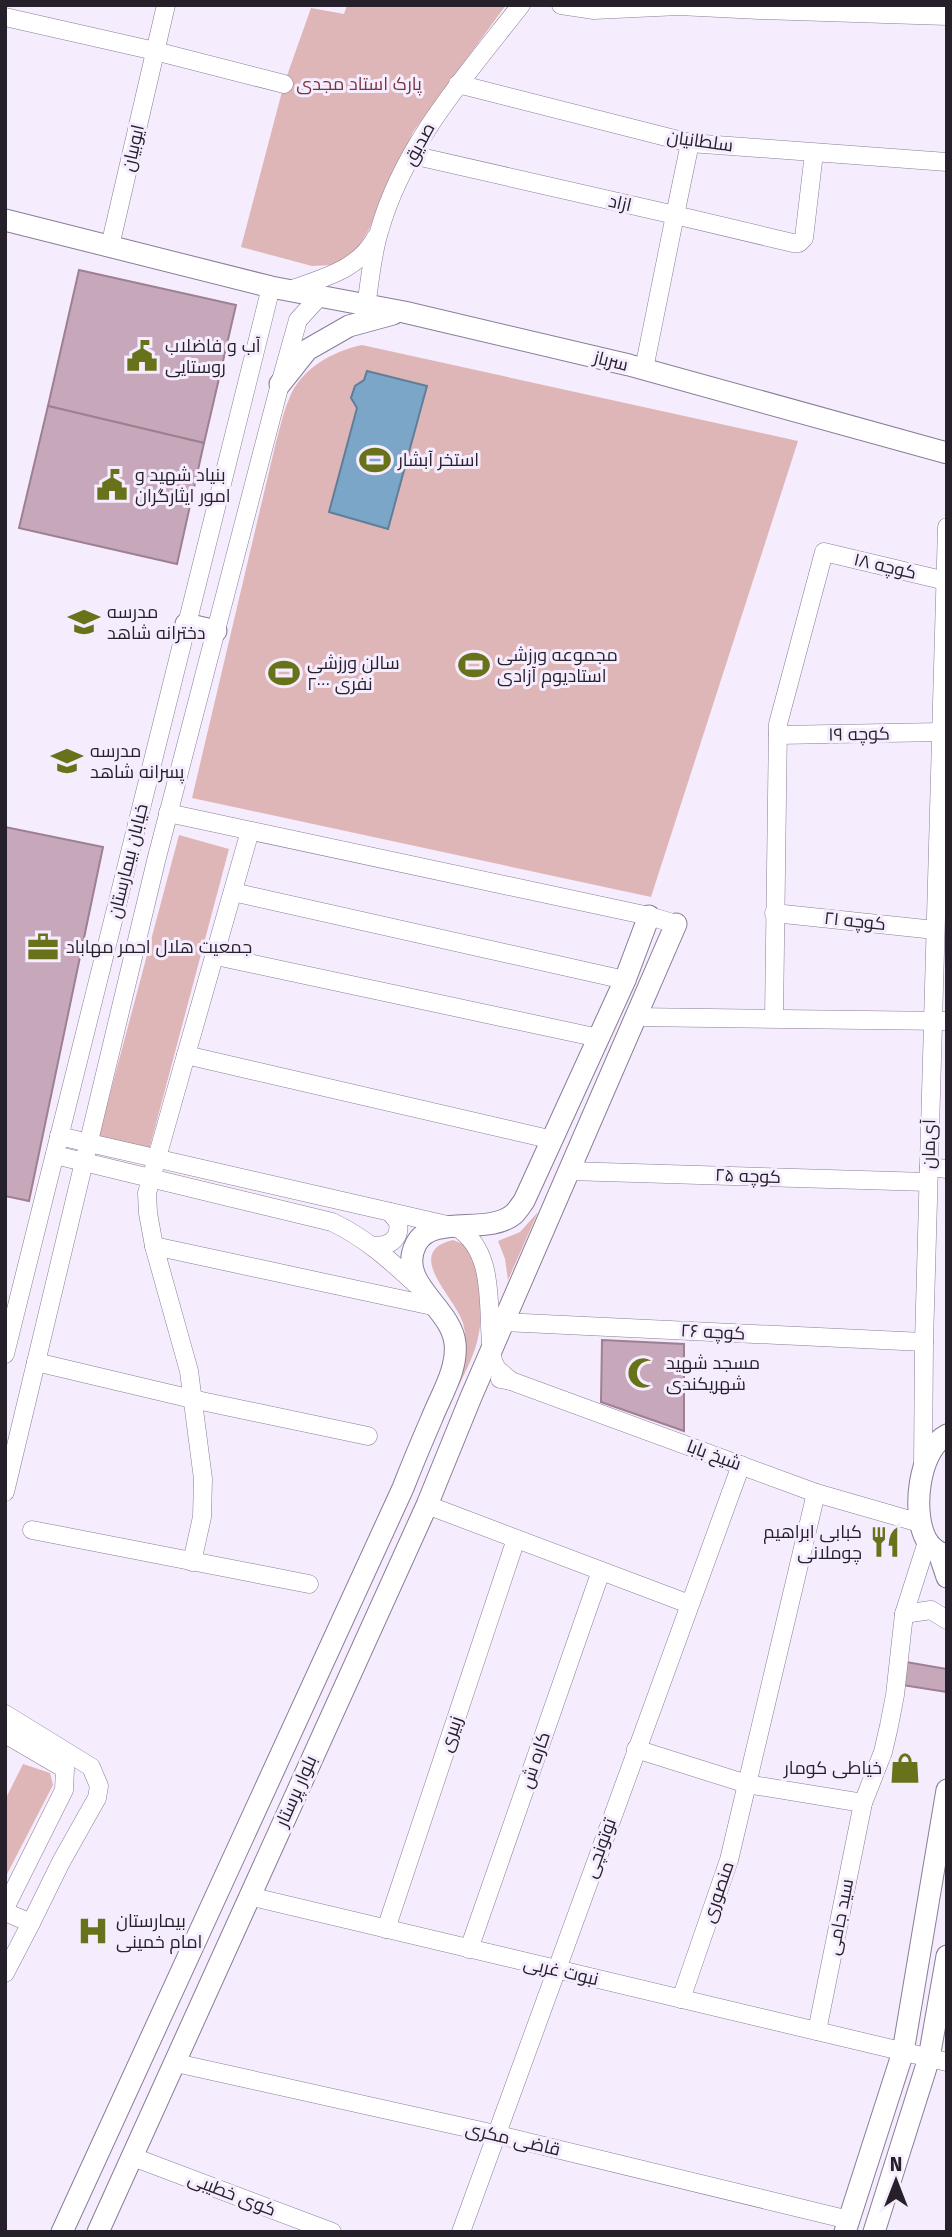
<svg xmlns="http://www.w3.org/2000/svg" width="952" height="2237" font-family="'Fira Sans',Cairo,sans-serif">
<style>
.green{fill:#dfb6b7}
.water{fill:#7ba6c7;stroke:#617e98;stroke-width:2}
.building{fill:#c7a8ba;stroke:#9d8091;stroke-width:2}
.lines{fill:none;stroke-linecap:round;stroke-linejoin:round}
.minor-casing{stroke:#8a7c96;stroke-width:19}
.major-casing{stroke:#8a7c96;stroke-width:23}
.minor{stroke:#fff;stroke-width:18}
.major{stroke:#fff;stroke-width:21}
.labels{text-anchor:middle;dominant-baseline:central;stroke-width:6;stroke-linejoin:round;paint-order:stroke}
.park-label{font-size:18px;fill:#77323a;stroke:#f5ecfd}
.street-label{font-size:18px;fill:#25202a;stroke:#f5ecfd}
.poi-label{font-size:18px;fill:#25202a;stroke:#f5ecfd;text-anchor:start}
</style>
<rect width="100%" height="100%" fill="#f5ecfd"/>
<!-- green -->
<g class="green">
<polygon points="347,5 506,5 413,132 372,224 358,248 347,257 333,265 312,266 241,247 284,84 311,8 344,14"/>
<path d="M362 345 798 441 651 897 192 798 276 442C280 428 283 413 289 399 300 369 333 351 362 345Z"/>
<polygon points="179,835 229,849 149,1150 98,1139"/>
<polygon points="538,1212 508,1280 505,1259 498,1241 520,1232"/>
<path d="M453 1240C458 1242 464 1244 468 1247 485 1264 483 1316 478 1338 474 1356 465 1373 457 1389 463 1368 469 1346 463 1323 455 1297 402 1252 453 1240Z"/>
<polygon points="23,1764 50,1773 53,1785 5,1878 5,1800"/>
</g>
<!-- water -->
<polygon class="water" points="367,371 427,386 388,529 329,512 357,408 351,398 355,386 364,380"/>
<!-- building -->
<g class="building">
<polygon points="79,270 236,305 204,443 48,406"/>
<polygon points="48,406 204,443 177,564 19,528"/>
<polygon points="5,827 103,847 29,1201 5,1196"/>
<polygon points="602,1340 684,1344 684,1431 601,1402"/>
<polygon points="906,1662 947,1669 947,1692 902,1685"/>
</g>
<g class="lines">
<defs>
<g id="minor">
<polyline points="561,5 594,10 679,6 759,10 947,16"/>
<polyline points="5,17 155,51 284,84"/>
<polyline points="458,84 690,143 947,162"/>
<polyline points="690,143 675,215 793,243 799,243 804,238 814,153"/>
<polyline points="412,155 675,215 644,369"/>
<polyline points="110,246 166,5"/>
<path d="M290 290C322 278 359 270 376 237"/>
<path d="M366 306C370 281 372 255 379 232 403 145 467 74 521 5"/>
<polyline points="778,735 941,732"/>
<polyline points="168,813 649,916 676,924"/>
<polyline points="233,892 625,980"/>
<polyline points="774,913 935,930"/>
<polyline points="216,956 599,1038"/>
<polyline points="635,1017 947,1021"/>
<polyline points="774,1018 778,724 824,552 946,581"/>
<polyline points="186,1055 250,831"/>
<path d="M59 1136 456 1227C500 1253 485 1318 493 1361L497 1369 511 1381"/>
<path d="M55 1155 332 1222C366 1238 392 1262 420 1288"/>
<polyline points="929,1167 947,1169"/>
<polyline points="569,1171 928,1182"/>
<path d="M371 1245C388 1248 401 1240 398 1222L390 1212"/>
<polyline points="154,1246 437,1307"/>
<polyline points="503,1322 924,1342"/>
<polyline points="5,1354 271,287"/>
<polyline points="36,1362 192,1399 368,1436"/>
<polyline points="500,1379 511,1381 816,1493 920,1523"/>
<polyline points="923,1467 924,1342 947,527"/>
<polyline points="5,1492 156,861 280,384 298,320 320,296"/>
<polyline points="427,1505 689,1604"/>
<polyline points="32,1530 309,1584"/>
<polyline points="192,1562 202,1517 203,1479 189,1371 154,1246 148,1213 147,1193 186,1055 553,1140"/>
<polyline points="904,1614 931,1610 947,1620"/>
<polyline points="5,1714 91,1767 99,1786 97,1798 61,1862 31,1923 5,1912"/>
<polyline points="5,1734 65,1769 64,1790 5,1908"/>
<polyline points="636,1749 747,1784 863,1803"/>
<polyline points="249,1896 947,2062"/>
<polyline points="386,1929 516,1539"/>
<polyline points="469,1949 601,1571"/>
<polyline points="5,1973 31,1923"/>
<polyline points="681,1999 729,1860 816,1493"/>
<polyline points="817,2031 863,1803 883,1752 889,1726 895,1695 904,1614 927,1542"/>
<polyline points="176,2063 495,2134 849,2220"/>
<polyline points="133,2157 332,2232"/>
<polyline points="461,2232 741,1465"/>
</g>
<g id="major">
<polyline points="5,220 271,287 404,312 629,365 947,453"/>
<polyline points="280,384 307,350 349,326 393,314"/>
<polyline points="186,624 216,631"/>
<path d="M947 1435C918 1450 912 1513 926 1539 930 1547 939 1553 947 1556"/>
<polyline points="939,1553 947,1577"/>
<path d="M62 2232 403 1488C412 1465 422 1441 432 1418 441 1395 458 1369 455 1343 451 1307 396 1283 416 1244 432 1213 489 1236 514 1214 518 1210 521 1205 524 1201L625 980 649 916"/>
<polyline points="98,2232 427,1505 471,1397 676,924"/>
<polyline points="845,2232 903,2052 947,1790"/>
<polyline points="874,2232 929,2058 947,1956"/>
</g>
</defs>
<!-- minor casing -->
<use href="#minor" class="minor-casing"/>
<!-- major casing -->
<use href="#major" class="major-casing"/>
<!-- minor -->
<use href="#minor" class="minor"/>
<!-- major -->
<use href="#major" class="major"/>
</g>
<!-- icons -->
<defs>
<symbol id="civic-bare" viewBox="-9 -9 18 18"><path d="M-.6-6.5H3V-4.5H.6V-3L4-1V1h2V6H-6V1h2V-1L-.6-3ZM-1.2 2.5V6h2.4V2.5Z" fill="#68721b" stroke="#f5ecfd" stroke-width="2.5" paint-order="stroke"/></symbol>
<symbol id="stadium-bare" viewBox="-9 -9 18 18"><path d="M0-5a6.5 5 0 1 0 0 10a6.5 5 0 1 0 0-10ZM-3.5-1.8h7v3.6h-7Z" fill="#68721b" stroke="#f5ecfd" stroke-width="2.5" paint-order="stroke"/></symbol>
<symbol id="school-bare" viewBox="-9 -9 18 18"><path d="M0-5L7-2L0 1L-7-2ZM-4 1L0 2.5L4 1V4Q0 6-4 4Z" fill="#68721b" stroke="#f5ecfd" stroke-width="2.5" paint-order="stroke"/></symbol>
<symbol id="office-bare" viewBox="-9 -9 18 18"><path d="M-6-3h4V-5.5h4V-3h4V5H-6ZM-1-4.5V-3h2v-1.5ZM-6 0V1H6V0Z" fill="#68721b" stroke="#f5ecfd" stroke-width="2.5" paint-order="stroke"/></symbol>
<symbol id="mosque-bare" viewBox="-9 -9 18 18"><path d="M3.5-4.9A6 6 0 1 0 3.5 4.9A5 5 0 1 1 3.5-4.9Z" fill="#68721b" stroke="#f5ecfd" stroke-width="2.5" paint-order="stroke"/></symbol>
<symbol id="restaurant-bare" viewBox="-9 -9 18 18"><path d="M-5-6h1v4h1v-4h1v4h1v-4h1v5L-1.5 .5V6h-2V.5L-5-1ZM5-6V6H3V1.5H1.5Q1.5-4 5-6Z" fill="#68721b" stroke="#f5ecfd" stroke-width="2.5" paint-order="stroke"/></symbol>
<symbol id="shop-bare" viewBox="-9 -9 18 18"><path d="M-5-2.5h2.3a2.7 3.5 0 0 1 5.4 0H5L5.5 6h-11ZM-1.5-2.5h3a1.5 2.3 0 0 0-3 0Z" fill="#68721b" stroke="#f5ecfd" stroke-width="2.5" paint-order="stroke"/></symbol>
<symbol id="hospital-bare" viewBox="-9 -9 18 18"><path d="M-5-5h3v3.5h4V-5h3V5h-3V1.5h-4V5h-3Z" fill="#68721b" stroke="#f5ecfd" stroke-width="2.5" paint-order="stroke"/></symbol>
</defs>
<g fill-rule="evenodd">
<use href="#civic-bare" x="120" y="334" width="44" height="44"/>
<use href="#stadium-bare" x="353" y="438" width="44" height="44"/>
<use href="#civic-bare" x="90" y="463" width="44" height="44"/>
<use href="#school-bare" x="62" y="600" width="44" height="44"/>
<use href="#stadium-bare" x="452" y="643" width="44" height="44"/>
<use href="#stadium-bare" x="262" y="651" width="44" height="44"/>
<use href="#school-bare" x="45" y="739" width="44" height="44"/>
<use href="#office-bare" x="21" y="925" width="44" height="44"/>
<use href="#mosque-bare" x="621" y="1351" width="44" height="44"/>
<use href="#restaurant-bare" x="863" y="1520" width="44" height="44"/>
<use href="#shop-bare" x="883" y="1746" width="44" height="44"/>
<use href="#hospital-bare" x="71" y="1909" width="44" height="44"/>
</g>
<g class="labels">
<!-- park labels -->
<g class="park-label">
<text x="359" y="84">پارک استاد مجدی</text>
</g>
<!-- street labels -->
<g class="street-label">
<text transform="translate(700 141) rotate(8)">سلطانیان</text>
<text transform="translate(419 144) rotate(-61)">صدیق</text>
<text transform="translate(133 148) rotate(-77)">ایوبیان</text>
<text transform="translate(620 203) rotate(13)">ازاد</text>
<text transform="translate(611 361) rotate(14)">سرباز</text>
<text transform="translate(885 566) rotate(13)">کوچه ۱۸</text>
<text transform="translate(859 734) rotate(-1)">کوچه ۱۹</text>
<text transform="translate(128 861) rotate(-76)">خیابان بیمارستان</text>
<text transform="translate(855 921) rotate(6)">کوچه ۲۱</text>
<text transform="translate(929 1144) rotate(-89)">آی‌مان</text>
<text transform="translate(748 1176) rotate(2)">کوچه ۲۵</text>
<text transform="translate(713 1332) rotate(3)">کوچه ۲۶</text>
<text transform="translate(714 1455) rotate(20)">شیخ بابا</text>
<text transform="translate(451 1734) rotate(-71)">زبیری</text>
<text transform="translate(535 1760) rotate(-71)">کاره ش</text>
<text transform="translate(296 1791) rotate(-66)">بلوار پرستار</text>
<text transform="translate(600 1848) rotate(-70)">توتونچی</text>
<text transform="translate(718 1892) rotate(-71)">منصوری</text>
<text transform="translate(840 1917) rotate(-79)">سید جامی</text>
<text transform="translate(561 1971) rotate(13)">نبوت غربی</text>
<text transform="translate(513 2139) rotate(13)">قاضی مکری</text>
<text transform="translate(232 2194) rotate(21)">کوی خطیبی</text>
</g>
<!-- poi labels -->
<g class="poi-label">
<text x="165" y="346">آب و فاضلاب<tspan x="165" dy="21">روستایی</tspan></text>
<text x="398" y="460">استخر آبشار</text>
<text x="135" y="475">بنیاد شهید و<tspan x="135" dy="21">امور ایثارگران</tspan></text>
<text x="107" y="612">مدرسه<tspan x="107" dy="21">دخترانه شاهد</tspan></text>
<text x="497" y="655">مجموعه ورزشی<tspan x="497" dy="21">استادیوم آزادی</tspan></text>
<text x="307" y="663">سالن ورزشی<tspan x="307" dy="21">۲۰۰۰ نفری</tspan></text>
<text x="90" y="751">مدرسه<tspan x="90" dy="21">پسرانه شاهد</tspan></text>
<text x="66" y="947">جمعیت هلال احمر مهاباد</text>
<text x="666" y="1363">مسجد شهید<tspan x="666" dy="21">شهریکندی</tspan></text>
<text x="862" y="1532" text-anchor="end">کبابی ابراهیم<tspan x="862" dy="21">چوملانی</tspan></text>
<text x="882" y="1768" text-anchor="end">خیاطی کومار</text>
<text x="116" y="1921">بیمارستان<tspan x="116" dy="21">امام خمینی</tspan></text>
</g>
</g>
<!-- border -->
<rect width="952" height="2237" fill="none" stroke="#25202a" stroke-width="14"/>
<!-- north arrow -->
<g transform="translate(896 2181)" stroke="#f5ecfd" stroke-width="5" paint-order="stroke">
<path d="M0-5L12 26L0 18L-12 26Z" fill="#25202a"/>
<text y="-10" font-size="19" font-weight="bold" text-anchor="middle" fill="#25202a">N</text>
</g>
</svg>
